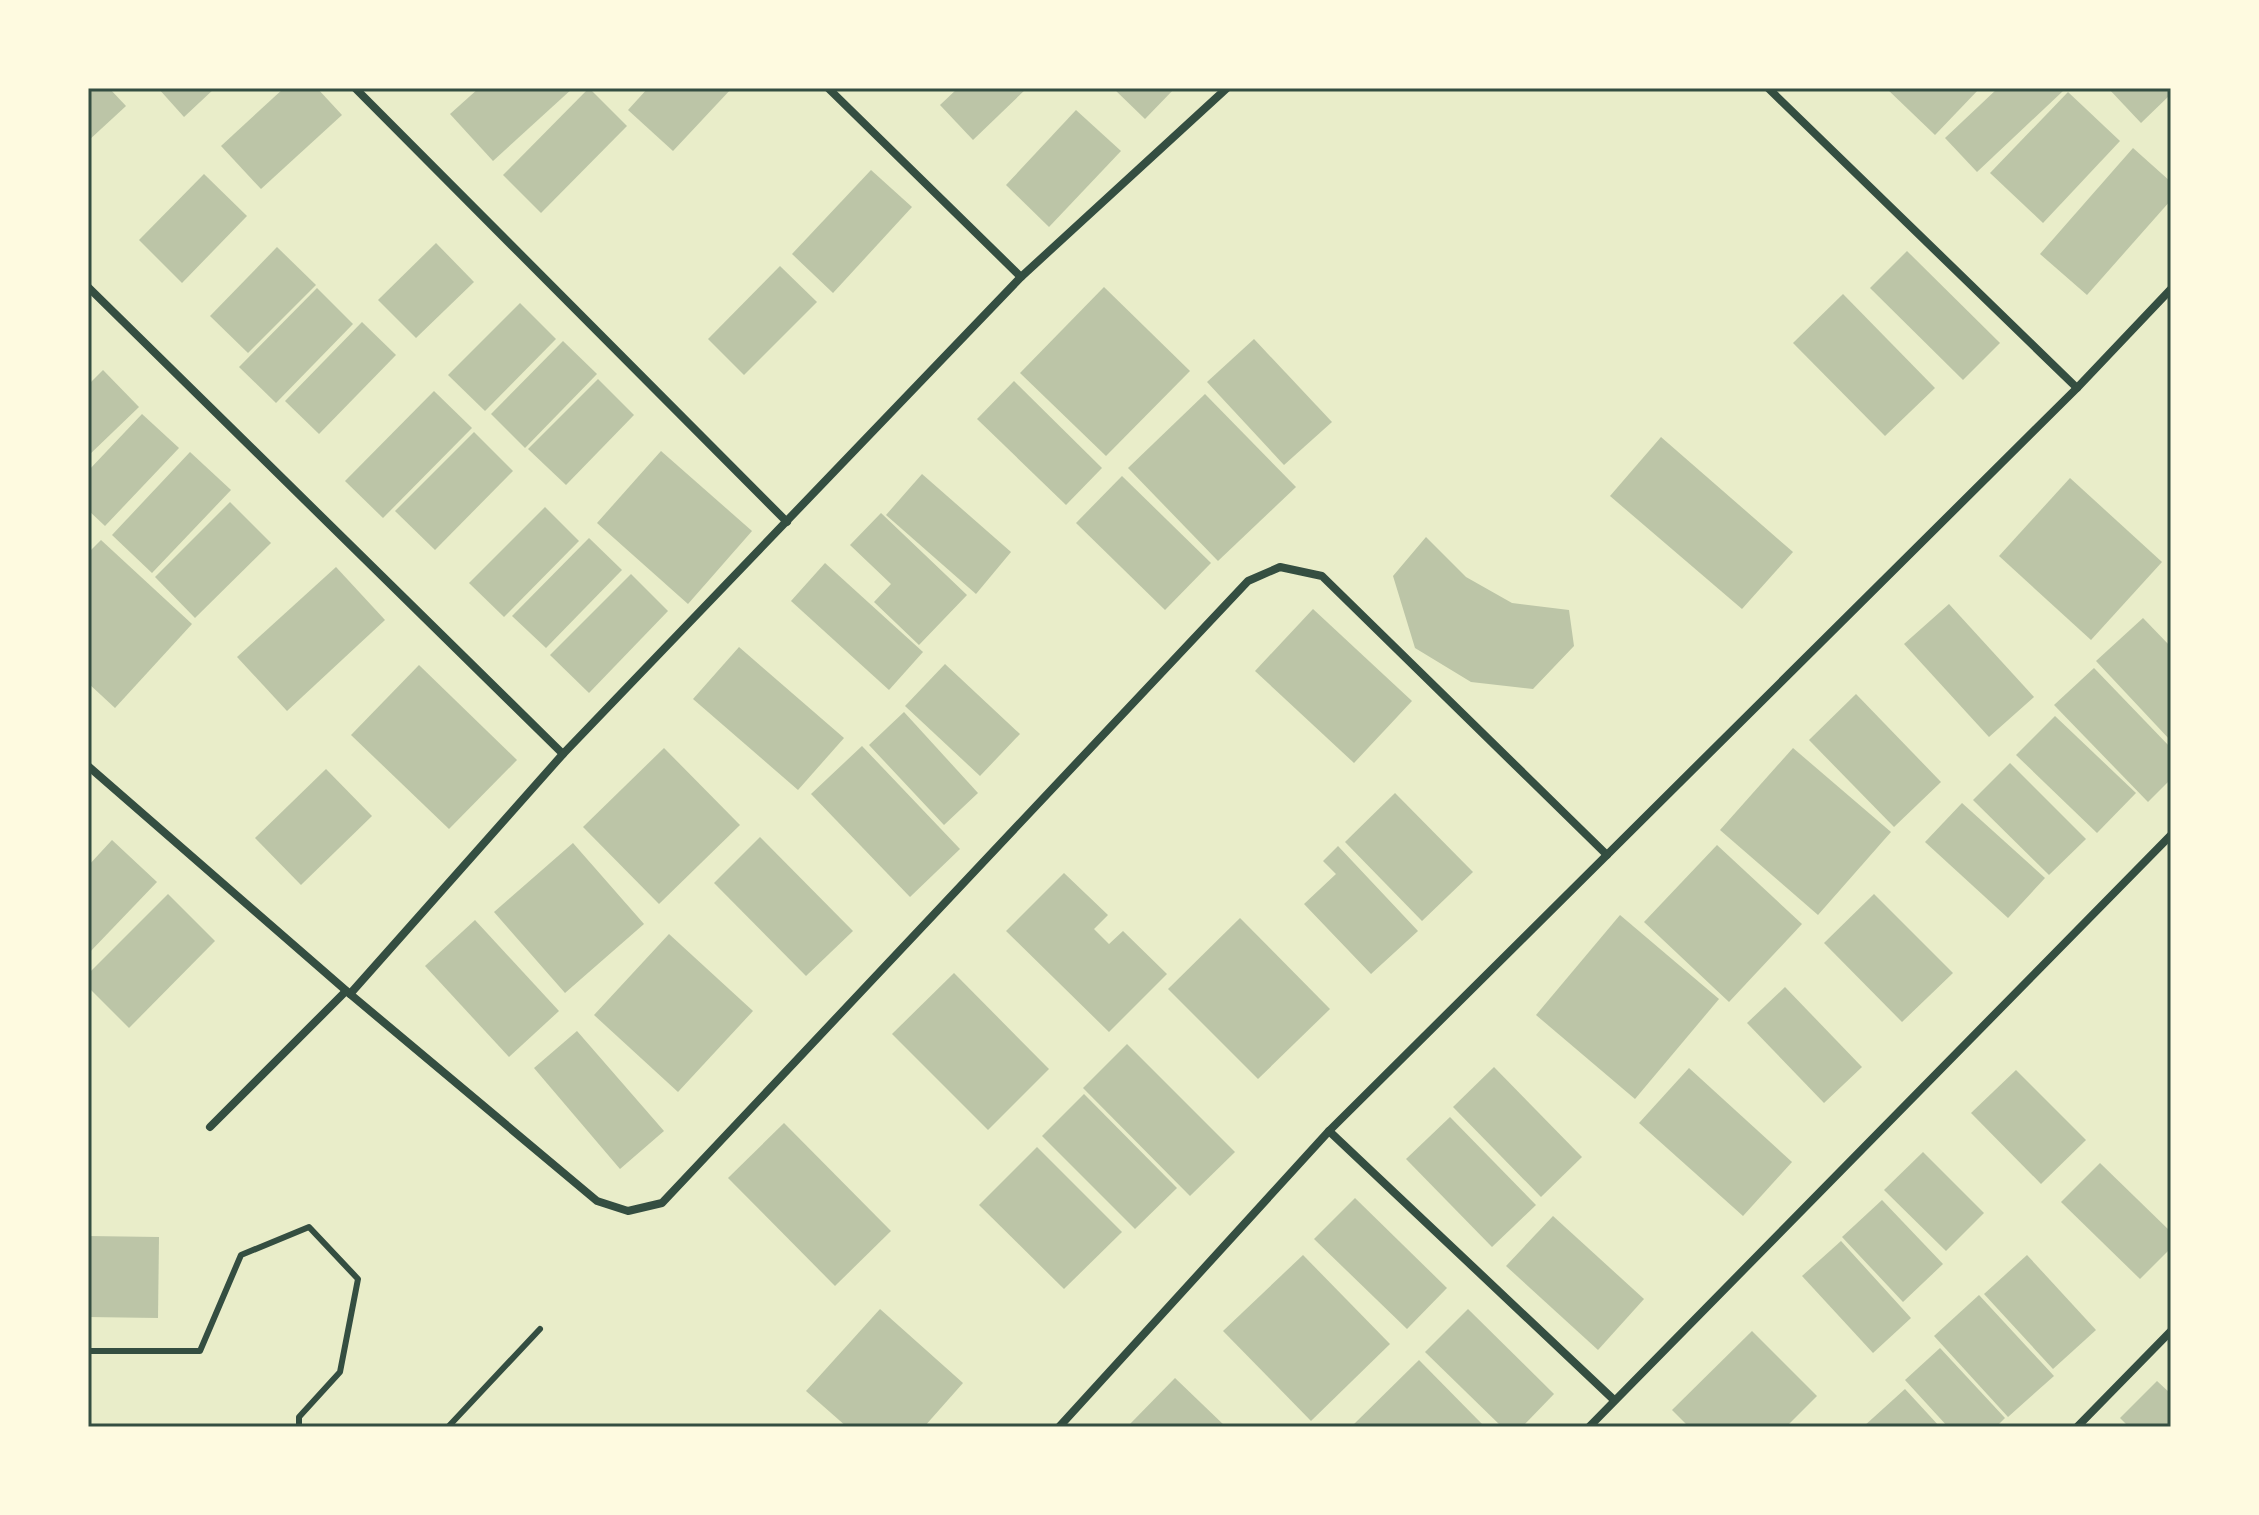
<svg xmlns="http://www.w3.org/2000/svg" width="2259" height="1515" font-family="Manrope,sans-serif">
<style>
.building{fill:#bcc5a7}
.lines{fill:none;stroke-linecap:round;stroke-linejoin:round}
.service{stroke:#344e41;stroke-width:6}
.minor{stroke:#344e41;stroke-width:8}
.neatline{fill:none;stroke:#344e41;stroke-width:3}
</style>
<rect width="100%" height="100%" fill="#e9edc9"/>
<!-- building -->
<g class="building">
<polygon points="88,88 109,88 126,106 88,141"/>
<polygon points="158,88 215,88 184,117"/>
<polygon points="284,88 317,88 342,115 261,189 221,146"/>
<polygon points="479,88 573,88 493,161 450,114"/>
<polygon points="589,88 627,126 541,213 503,175"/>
<polygon points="648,88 732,88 673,151 628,110"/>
<polygon points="958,88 1027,88 973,140 940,105"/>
<polygon points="1113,88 1175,88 1145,119"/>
<polygon points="1886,88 1980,88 1935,135"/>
<polygon points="1998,88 2063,91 1977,172 1945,138"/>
<polygon points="2108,88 2171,88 2171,94 2141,123"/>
<polygon points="2068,92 2120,141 2043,223 1990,173"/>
<polygon points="1076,110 1121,151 1049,227 1006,185"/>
<polygon points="2133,148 2171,182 2171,200 2087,295 2040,254"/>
<polygon points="871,170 912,207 833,293 792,254"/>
<polygon points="204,174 247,216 182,283 139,240"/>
<polygon points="436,243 474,282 416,338 378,300"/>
<polygon points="277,247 316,285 248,353 210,316"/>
<polygon points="1907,251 2000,343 1963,380 1870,288"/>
<polygon points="780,266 817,302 744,375 708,339"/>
<polygon points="1104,287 1190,371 1106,456 1020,373"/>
<polygon points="317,288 353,324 276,403 239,367"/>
<polygon points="1843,294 1935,388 1885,436 1793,343"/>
<polygon points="520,303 556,339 485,411 448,375"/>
<polygon points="362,322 396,355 319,434 285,401"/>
<polygon points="1254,339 1332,422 1284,465 1207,382"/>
<polygon points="563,341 597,374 525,448 491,414"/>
<polygon points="103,370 139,407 88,456 88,385"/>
<polygon points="598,379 634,415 566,485 528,449"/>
<polygon points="1014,381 1102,468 1066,505 977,419"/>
<polygon points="434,391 472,428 383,518 345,481"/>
<polygon points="1205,394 1296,487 1218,561 1128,468"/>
<polygon points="142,414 179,448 105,526 88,510 88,471"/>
<polygon points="474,432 513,471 435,550 395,511"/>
<polygon points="1661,437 1793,552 1742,609 1610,496"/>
<polygon points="661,451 752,531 688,604 597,523"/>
<polygon points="190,452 231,490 152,573 112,535"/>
<polygon points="922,474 1011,552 976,594 886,515"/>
<polygon points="1122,476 1211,563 1165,610 1076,523"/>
<polygon points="2070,478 2162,562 2091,640 1999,556"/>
<polygon points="230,502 271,543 195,618 155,577"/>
<polygon points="545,507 579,541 504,617 469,583"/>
<polygon points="881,513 967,595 919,645 874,602 891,584 850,545"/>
<polygon points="1426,537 1466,577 1512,603 1569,610 1574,646 1533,689 1471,682 1415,648 1393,576"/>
<polygon points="589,538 622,570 546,648 512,616"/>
<polygon points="101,540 192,624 115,708 88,683 88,553"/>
<polygon points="825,563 923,652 889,690 791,601"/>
<polygon points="336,567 385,620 287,711 237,657"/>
<polygon points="631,574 668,611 589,693 550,655"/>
<polygon points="1949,604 2034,697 1989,737 1904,644"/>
<polygon points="1313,609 1412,701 1354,763 1255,671"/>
<polygon points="2143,618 2171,647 2171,741 2096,661"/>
<polygon points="739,647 844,738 798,790 693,699"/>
<polygon points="945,664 1020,734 980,776 905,706"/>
<polygon points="419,665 517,760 449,829 351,735"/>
<polygon points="2094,668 2171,748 2171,779 2148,802 2054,705"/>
<polygon points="1856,694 1941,782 1894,827 1809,740"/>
<polygon points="904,712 978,793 944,825 869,745"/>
<polygon points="2055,716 2136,793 2097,833 2016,755"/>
<polygon points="862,746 960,849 910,897 811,794"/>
<polygon points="664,748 740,825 659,904 583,827"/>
<polygon points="1793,748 1891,832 1818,915 1720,830"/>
<polygon points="2010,763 2086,839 2049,875 1973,800"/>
<polygon points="326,769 372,816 301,885 255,838"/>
<polygon points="1395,793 1473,872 1422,921 1345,842"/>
<polygon points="1962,803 2045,878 2008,918 1925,842"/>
<polygon points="760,837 853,931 806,976 714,883"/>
<polygon points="112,840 157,882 88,954 88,866"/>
<polygon points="573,843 644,924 565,993 494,912"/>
<polygon points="1717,845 1802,924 1729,1002 1644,922"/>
<polygon points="1338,846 1418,931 1371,974 1304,904 1336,874 1323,861"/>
<polygon points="1064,873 1108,915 1094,929 1109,944 1123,931 1167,974 1109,1032 1006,931"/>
<polygon points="168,894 215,941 129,1028 88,987 88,974"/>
<polygon points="1874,894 1953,973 1902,1022 1824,943"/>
<polygon points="1620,915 1719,999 1635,1099 1536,1015"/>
<polygon points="1240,918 1330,1009 1258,1079 1168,989"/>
<polygon points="475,920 559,1011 509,1057 425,966"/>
<polygon points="669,934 753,1011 678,1092 594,1015"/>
<polygon points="954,973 1049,1069 988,1130 892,1034"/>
<polygon points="1785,987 1862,1067 1824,1103 1747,1023"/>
<polygon points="577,1031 664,1131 620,1169 534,1068"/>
<polygon points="1127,1044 1235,1152 1190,1196 1083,1088"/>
<polygon points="1494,1067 1582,1157 1541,1197 1453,1107"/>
<polygon points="1689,1068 1792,1162 1743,1216 1639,1123"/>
<polygon points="2016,1070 2086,1140 2041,1184 1971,1113"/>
<polygon points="1084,1094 1177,1188 1135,1229 1042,1136"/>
<polygon points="1450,1117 1536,1205 1492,1247 1406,1159"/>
<polygon points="784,1123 891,1231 835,1286 728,1178"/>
<polygon points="1037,1147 1122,1232 1064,1289 979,1205"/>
<polygon points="1923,1152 1984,1213 1946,1251 1884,1190"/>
<polygon points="2100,1163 2171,1232 2171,1248 2140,1279 2061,1202"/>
<polygon points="1355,1198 1447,1288 1407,1329 1314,1239"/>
<polygon points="1882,1200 1943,1264 1903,1302 1842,1237"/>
<polygon points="1553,1216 1644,1299 1598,1350 1506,1266"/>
<polygon points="88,1236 159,1237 158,1318 88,1317"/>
<polygon points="1841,1241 1911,1318 1873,1353 1802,1276"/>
<polygon points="1303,1255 1390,1344 1311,1421 1223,1331"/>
<polygon points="2027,1255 2096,1330 2053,1369 1984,1294"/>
<polygon points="1979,1295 2054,1376 2008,1417 1934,1336"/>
<polygon points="880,1309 963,1383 924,1427 847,1427 806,1391"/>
<polygon points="1468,1309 1554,1394 1522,1427 1502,1427 1425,1352"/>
<polygon points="1752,1331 1817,1396 1786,1427 1689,1427 1672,1410"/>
<polygon points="1940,1348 2005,1418 1996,1427 1948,1427 1905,1380"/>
<polygon points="1419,1360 1485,1427 1351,1427"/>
<polygon points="1175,1378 1226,1427 1129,1425"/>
<polygon points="2157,1381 2171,1394 2171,1427 2129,1427 2120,1418"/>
<polygon points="1905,1389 1940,1427 1863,1427"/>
</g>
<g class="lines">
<!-- service -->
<g class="service">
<polyline points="88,1351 200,1351 241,1255 309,1227 358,1279 340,1372 299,1417 299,1427"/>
<polyline points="448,1427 540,1329"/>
</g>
<!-- minor -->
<g class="minor">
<polyline points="355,88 787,522"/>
<polyline points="828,88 1021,277"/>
<polyline points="1768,88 2077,388"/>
<polyline points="88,287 563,754"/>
<polyline points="88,766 350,994 563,754 1021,277 1227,88"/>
<polyline points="350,994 597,1201 628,1211 662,1203 1248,581 1280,567 1322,576 1607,855"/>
<polyline points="210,1127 346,991"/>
<polyline points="1329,1131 1613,1399"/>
<polyline points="1059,1427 1329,1131 2077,388 2171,289"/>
<polyline points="1589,1427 2171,835"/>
<polyline points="2077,1427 2171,1331"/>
</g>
</g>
<!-- border -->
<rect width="2259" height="1515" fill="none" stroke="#fefae0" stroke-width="180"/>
<rect x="90" y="90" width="2079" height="1335" class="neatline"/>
</svg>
